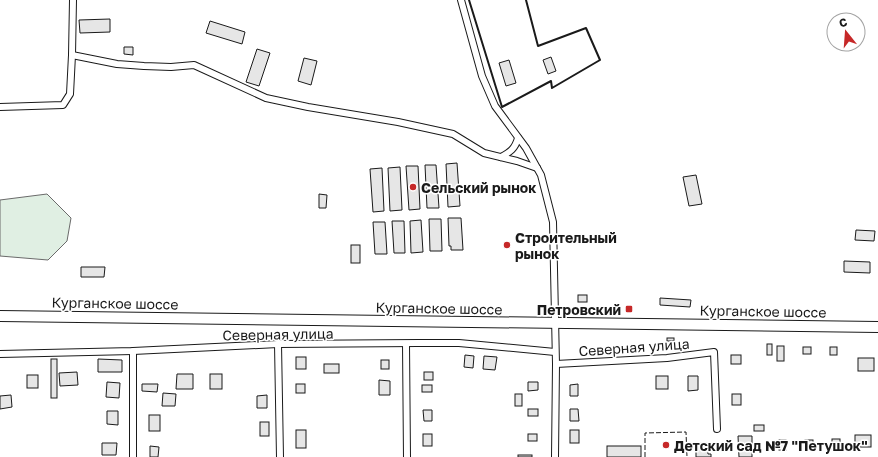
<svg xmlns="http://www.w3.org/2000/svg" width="878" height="457" font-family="'Golos Text',sans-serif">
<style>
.green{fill:#e0efe3;stroke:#6a6a6a}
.building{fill:#e6e6e6;stroke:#1a1a1a}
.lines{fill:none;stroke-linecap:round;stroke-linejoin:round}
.street-casing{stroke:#1a1a1a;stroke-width:8}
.primary-casing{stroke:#1a1a1a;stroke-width:12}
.street{stroke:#fff;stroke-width:6}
.primary{stroke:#fff;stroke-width:10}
.fence{stroke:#1a1a1a;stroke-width:1;stroke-dasharray:5 2;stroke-linecap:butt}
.wall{stroke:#1a1a1a;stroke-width:2}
.poi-dot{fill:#c62828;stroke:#fff;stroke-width:1.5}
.labels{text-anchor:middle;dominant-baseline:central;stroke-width:3;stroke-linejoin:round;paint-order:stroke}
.poi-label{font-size:14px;font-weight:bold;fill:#1a1a1a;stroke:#fff;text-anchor:start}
.street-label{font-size:14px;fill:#1a1a1a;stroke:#fff}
</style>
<rect width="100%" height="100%" fill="#fff"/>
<!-- green -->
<polygon class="green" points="47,194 71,218 67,241 48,260 0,256 0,200"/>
<!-- building -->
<g class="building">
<polygon points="110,19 110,32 80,33 79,20"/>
<polygon points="210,21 245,32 242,44 206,33"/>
<polygon points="124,47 133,47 133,55 124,54"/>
<polygon points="257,49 270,53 259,86 246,82"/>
<polygon points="551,57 556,71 548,74 543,60"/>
<polygon points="304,58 317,61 311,85 298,81"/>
<polygon points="509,60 516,83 506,86 499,63"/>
<polygon points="457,163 460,206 448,207 446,164"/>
<polygon points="425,165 436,165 439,208 427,208"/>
<polygon points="406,166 418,166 420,209 409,210"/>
<polygon points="400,167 402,210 390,211 388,168"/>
<polygon points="382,168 384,211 373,212 370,169"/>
<polygon points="696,175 702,204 689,206 683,177"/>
<polygon points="319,194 327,195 326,208 319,208"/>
<polygon points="448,218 461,218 463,250 451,250 451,246 449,246"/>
<polygon points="429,219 441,219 442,251 430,251"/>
<polygon points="421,220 423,252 411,253 410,221"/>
<polygon points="392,221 404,221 405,253 394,253"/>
<polygon points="373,222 385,222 387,254 375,254"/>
<polygon points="856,230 875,231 874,241 855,240"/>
<rect x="351" y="245" width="9" height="18"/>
<polygon points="844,261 870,262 870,273 844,272"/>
<polygon points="81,267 105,267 104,277 81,277"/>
<rect x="578" y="295" width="9" height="7"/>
<polygon points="660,298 691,300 690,307 660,305"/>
<rect x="667" y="338" width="7" height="3"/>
<rect x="767" y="344" width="5" height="11"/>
<rect x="777" y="346" width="7" height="15"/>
<rect x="803" y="347" width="8" height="7"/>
<rect x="830" y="347" width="7" height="8"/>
<polygon points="465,355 474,356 473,368 464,367"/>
<rect x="731" y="355" width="10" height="9"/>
<polygon points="484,356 497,357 495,370 483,369"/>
<rect x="296" y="357" width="10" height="12"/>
<rect x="858" y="358" width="16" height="13"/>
<rect x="51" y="359" width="6" height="39"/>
<polygon points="98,359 122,360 122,372 98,372"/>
<rect x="381" y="360" width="8" height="9"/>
<rect x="324" y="364" width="15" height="9"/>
<polygon points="77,372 78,385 60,386 59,373"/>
<rect x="424" y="372" width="9" height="8"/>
<polygon points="177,374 193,374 193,389 176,389"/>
<rect x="210" y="374" width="12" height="15"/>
<rect x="27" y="375" width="11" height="13"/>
<rect x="656" y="376" width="12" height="13"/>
<polygon points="688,376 698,376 698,390 688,391"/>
<polygon points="379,380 390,381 390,395 379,395"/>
<polygon points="107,382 120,383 119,398 106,397"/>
<polygon points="528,382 538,382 538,390 528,391"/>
<polygon points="142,384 158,384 157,392 142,391"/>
<rect x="296" y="384" width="9" height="9"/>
<polygon points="578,384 578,396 570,396 570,385"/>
<rect x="422" y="385" width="10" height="7"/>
<polygon points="163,393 176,394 175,406 162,406"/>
<rect x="515" y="394" width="7" height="12"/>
<rect x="732" y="394" width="9" height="11"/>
<polygon points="11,395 12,407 0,409 0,396"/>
<polygon points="267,395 267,408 257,408 257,396"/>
<rect x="528" y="409" width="10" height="7"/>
<polygon points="570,409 578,409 579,421 570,421"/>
<polygon points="423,410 432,410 432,421 424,421"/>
<polygon points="107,411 118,411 118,425 107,424"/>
<rect x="149" y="415" width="11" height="16"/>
<rect x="260" y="422" width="9" height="14"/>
<rect x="754" y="425" width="10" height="6"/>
<rect x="296" y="430" width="10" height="18"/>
<rect x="570" y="430" width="9" height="13"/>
<rect x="423" y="434" width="9" height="12"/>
<rect x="528" y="434" width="9" height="7"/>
<rect x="855" y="435" width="16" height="12"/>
<polygon points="738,436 752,436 752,457 739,457"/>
<rect x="832" y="439" width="8" height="10"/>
<rect x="779" y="440" width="7" height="10"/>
<rect x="805" y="440" width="8" height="9"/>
<polygon points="102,443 117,443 116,455 102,455"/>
<polygon points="696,443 707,443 708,454 711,454 711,457 696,457"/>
<polygon points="150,446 159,447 158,457 150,457"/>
<rect x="607" y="446" width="34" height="11"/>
<rect x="518" y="455" width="14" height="2"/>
</g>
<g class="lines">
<defs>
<g id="street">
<polyline points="461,0 482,76 495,106 526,148 541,175 553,222 556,364 555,457"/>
<polyline points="72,55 117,64 144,66 171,67 194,65 266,98 308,107 398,122 453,134 484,153 517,161 537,168"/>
<polyline points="0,107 63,105 70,94 72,55 73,0"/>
<path d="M501 157C510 152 515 149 518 138"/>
<polyline points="278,344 280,457"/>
<polyline points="406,344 407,457"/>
<polyline points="0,354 133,351 278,344 418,343 459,343 555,352"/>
<polyline points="556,364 667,358 714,352 717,429"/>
<polyline points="133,457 133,351"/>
</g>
<polyline id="primary" points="0,316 878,327"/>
</defs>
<!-- street casing -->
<use href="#street" class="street-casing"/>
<!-- primary casing -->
<use href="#primary" class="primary-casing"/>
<!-- street -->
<use href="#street" class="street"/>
<!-- primary -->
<use href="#primary" class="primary"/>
<!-- fence -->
<polyline class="fence" points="645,457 645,433 686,432 687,457"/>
<!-- wall -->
<polyline class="wall" points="469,0 502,107 551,81 552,88 600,60 586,28 538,46 526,0"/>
</g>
<!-- markers -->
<g class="poi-dot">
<circle cx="413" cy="187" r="4"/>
<circle cx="507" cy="245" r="4"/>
<rect x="625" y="305" width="8" height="8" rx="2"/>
<circle cx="666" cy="445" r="4"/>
</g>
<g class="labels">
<!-- poi labels -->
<g class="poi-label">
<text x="421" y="187">Сельский рынок</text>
<text x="515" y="237">Строительный<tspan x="515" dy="16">рынок</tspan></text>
<text x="621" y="309" text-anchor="end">Петровский</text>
<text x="674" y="445">Детский сад №7 "Петушок"</text>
</g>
<!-- street labels -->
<g class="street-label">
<text transform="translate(115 303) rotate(1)">Курганское шоссе</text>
<text transform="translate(439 308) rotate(1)">Курганское шоссе</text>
<text transform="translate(763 311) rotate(1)">Курганское шоссе</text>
<text transform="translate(278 334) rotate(-1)">Северная улица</text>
<text transform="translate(634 347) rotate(-4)">Северная улица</text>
</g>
</g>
<!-- north arrow -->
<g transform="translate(846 32) rotate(343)"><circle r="19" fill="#ffffff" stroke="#a3a3a3"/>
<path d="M0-3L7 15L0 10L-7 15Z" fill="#c62828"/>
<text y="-6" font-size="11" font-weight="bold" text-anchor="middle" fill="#1a1a1a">С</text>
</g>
</svg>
